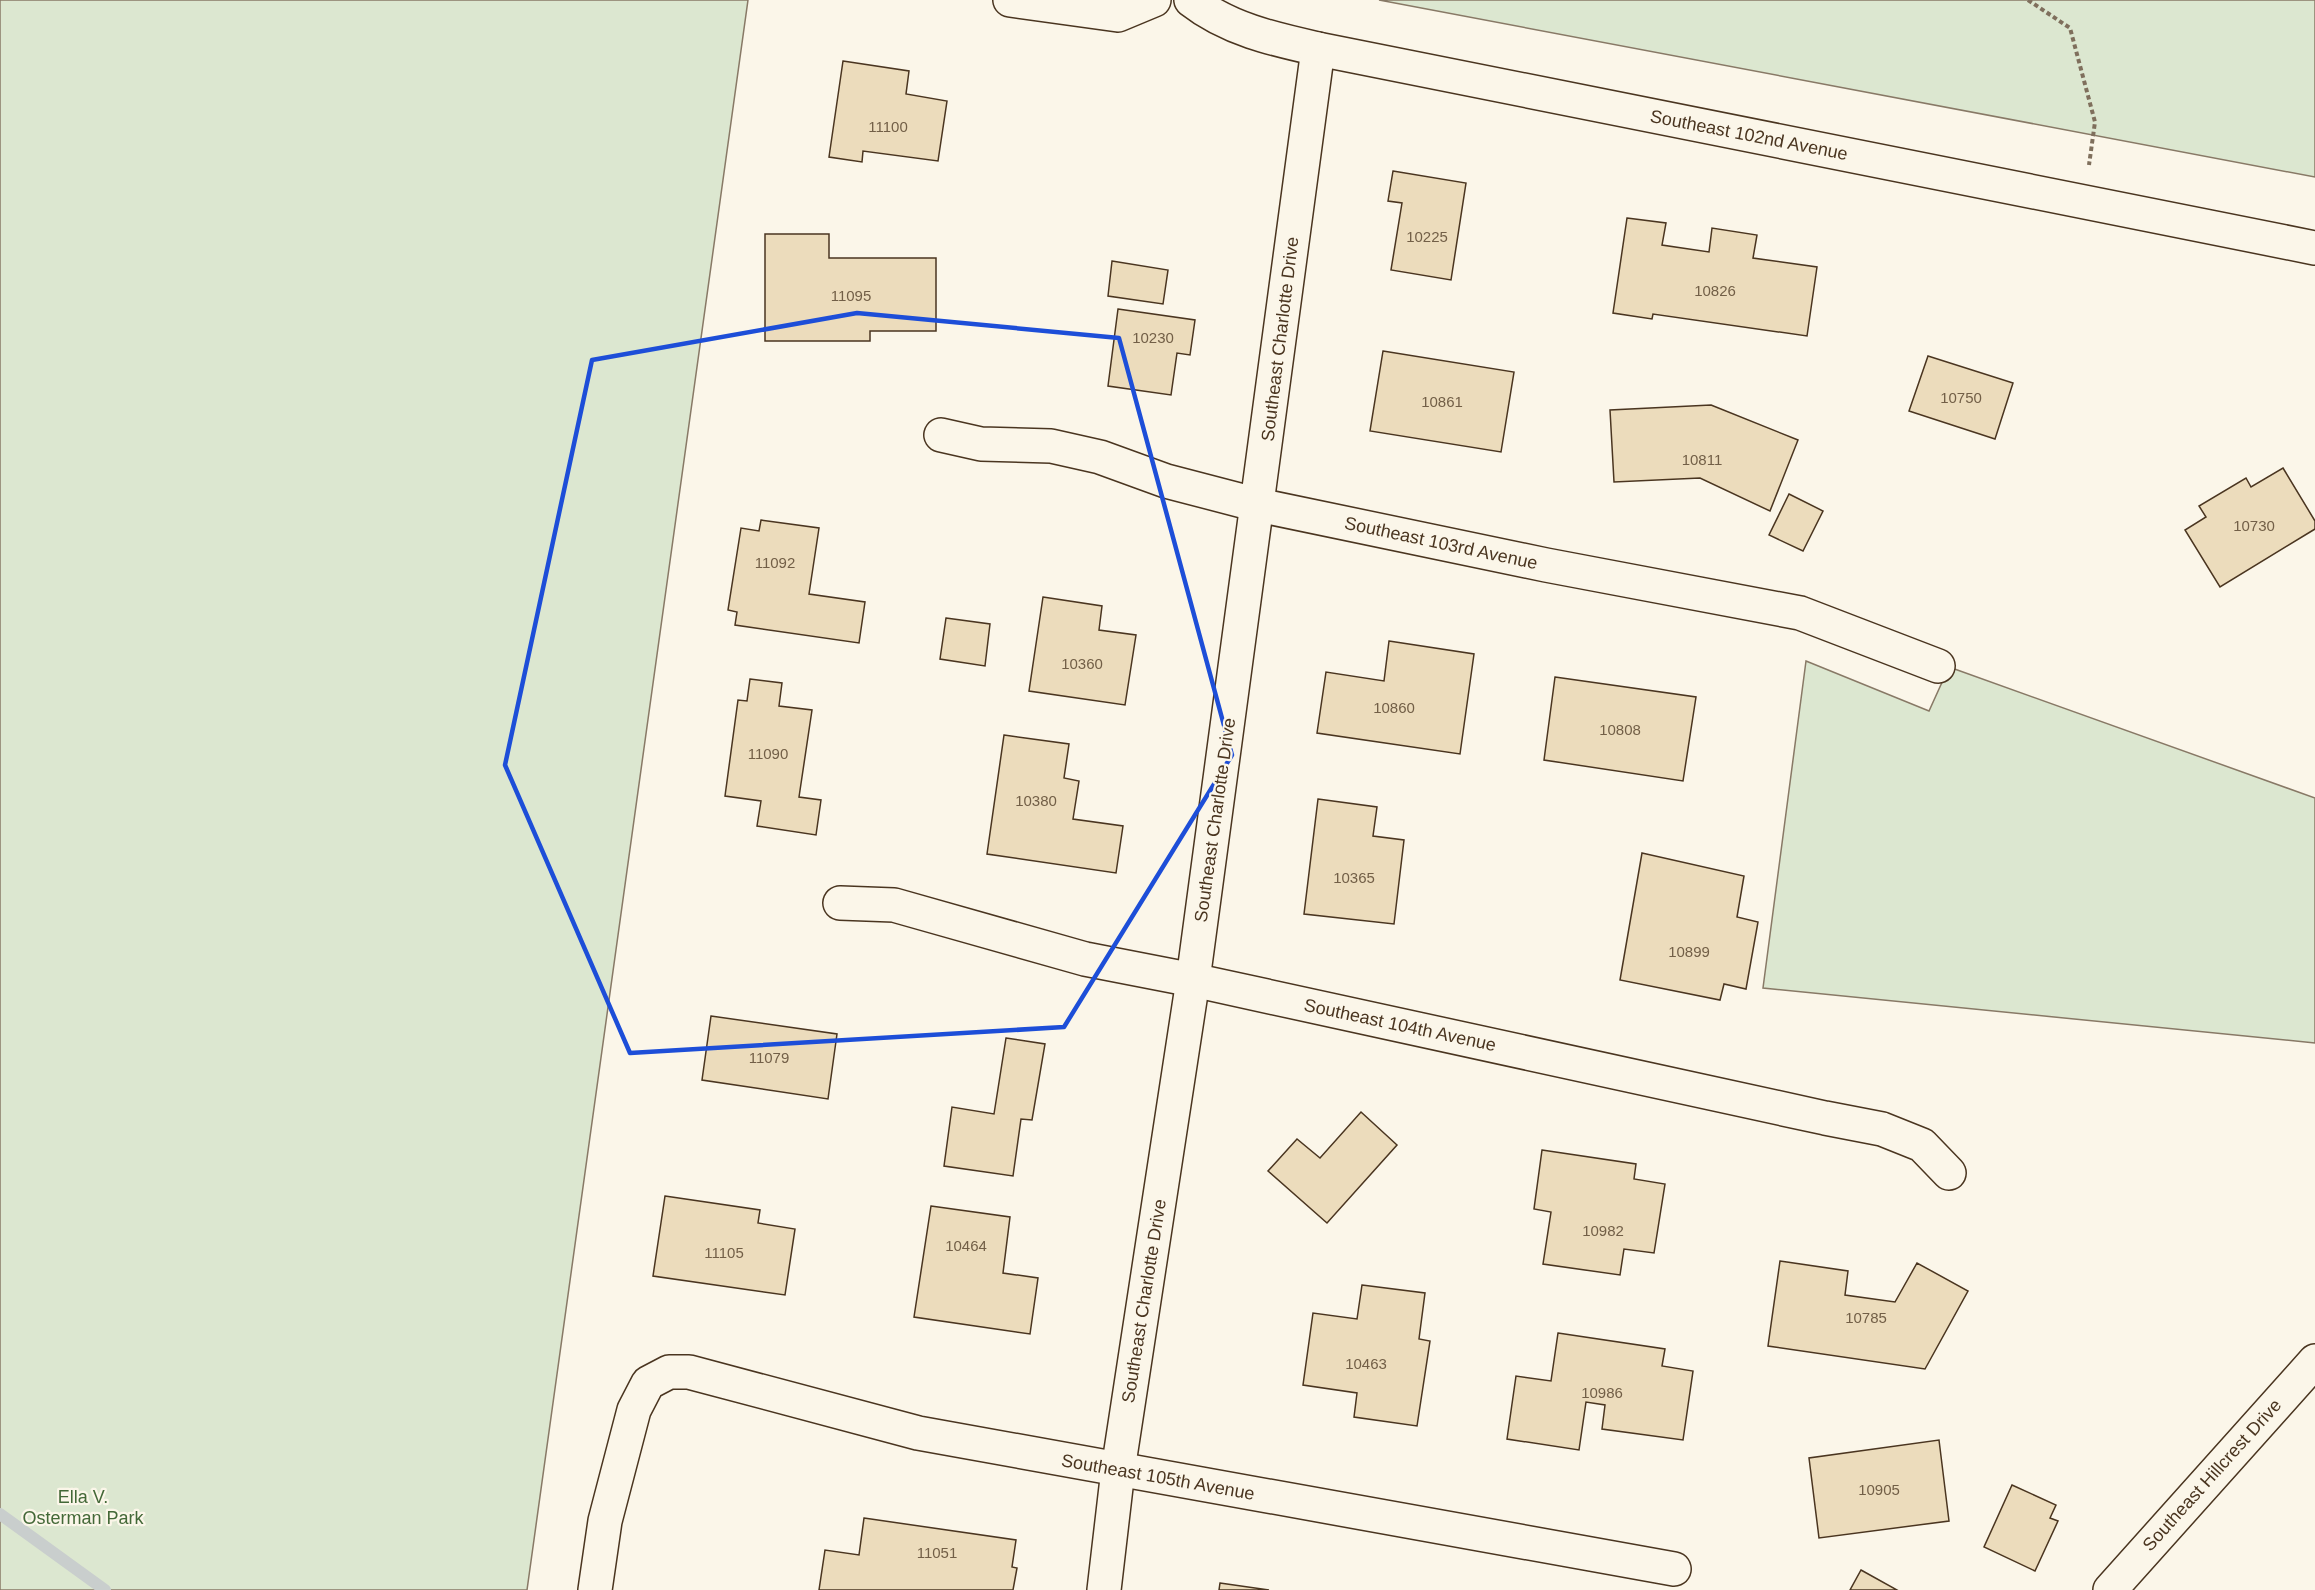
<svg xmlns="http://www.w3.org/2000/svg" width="2315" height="1590" font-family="Helvetica,sans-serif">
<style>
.green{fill:#dce7d0;stroke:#887966;stroke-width:1.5}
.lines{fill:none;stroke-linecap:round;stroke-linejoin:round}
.stream{stroke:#c9cecd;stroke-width:12}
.building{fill:#ecdcbc;stroke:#4a3520;stroke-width:1.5}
.minor-casing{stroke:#4a3520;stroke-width:36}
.path{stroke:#7f6f5c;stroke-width:4;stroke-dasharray:4.5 3;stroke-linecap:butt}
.minor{stroke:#fbf6e9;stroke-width:33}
.marked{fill:none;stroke:#1d4ed8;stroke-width:4.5;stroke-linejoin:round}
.labels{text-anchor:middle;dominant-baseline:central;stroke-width:4.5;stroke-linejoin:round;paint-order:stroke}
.number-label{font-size:15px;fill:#725f47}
.street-label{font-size:18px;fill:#4a3520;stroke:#fbf6e9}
.park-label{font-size:18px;fill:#436837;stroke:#fbf6e9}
</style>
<rect width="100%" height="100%" fill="#fbf6e9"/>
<!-- green -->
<g class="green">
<polygon points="0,0 748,0 527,1590 0,1590"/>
<polygon points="1379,0 2315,0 2315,177"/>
<polygon points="1806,661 1929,711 1949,667 2315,798 2315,1043 1763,988"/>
</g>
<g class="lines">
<!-- stream -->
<polyline class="stream" points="0,1514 105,1590"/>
</g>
<!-- building -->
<g class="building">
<polygon points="843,61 909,71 906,94 947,101 938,161 863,151 862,162 829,157"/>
<polygon points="1393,171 1466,183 1451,280 1391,270 1402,203 1388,201"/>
<polygon points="1627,218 1666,223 1662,245 1709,252 1712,228 1757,235 1753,258 1817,267 1807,336 1653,314 1652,319 1613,313"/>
<polygon points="765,234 829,234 829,258 936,258 936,331 870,331 870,341 765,341"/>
<polygon points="1112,261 1168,270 1163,304 1108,296"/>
<polygon points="1118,309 1195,320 1190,355 1177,353 1171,395 1108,386"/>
<polygon points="1383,351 1514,372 1501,452 1370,431"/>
<polygon points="1928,356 2013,383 1995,439 1909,411"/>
<polygon points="1711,405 1798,440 1770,511 1700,478 1614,482 1610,410"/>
<polygon points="2283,468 2315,521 2315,529 2220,587 2185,530 2206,517 2199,506 2246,478 2251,487"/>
<polygon points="1789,494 1823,511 1803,551 1769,535"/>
<polygon points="761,520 819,528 809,594 865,602 859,643 735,625 737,612 728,610 741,528 759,531"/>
<polygon points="1043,597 1102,606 1099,630 1136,635 1125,705 1029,691"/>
<polygon points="946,618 990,624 985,666 940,659"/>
<polygon points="1389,641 1474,654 1460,754 1317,733 1326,672 1384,681"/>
<polygon points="1555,677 1696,697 1683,781 1544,760"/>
<polygon points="750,679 782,683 779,706 812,710 799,797 821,800 816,835 757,826 761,801 725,796 738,700 747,701"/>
<polygon points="1004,735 1069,744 1064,778 1079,781 1073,819 1123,826 1116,873 987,854"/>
<polygon points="1318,799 1377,807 1373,836 1404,840 1394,924 1304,914"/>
<polygon points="1642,853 1744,876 1737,917 1758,922 1746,989 1724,984 1720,1000 1620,980"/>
<polygon points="711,1016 837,1034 828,1099 702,1080"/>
<polygon points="1006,1038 1045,1044 1032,1120 1021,1119 1013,1176 944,1166 952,1107 994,1114"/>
<polygon points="1361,1112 1397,1145 1327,1223 1268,1171 1297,1139 1320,1158"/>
<polygon points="1542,1150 1636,1164 1634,1179 1665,1184 1654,1253 1624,1249 1620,1275 1543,1264 1551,1212 1534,1209"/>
<polygon points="665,1196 760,1210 758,1223 795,1229 785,1295 653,1276"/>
<polygon points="931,1206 1010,1217 1003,1273 1038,1278 1030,1334 914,1317"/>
<polygon points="1780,1261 1848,1271 1845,1295 1895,1302 1917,1263 1968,1291 1925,1369 1768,1346"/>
<polygon points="1362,1285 1425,1293 1419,1339 1430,1341 1417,1426 1354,1417 1357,1393 1303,1385 1313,1313 1357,1319"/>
<polygon points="1558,1333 1665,1349 1662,1366 1693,1371 1683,1440 1602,1429 1605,1405 1586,1402 1579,1450 1507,1439 1516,1376 1551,1381"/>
<polygon points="1939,1440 1949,1521 1819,1538 1809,1458"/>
<polygon points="2012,1485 2056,1505 2050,1518 2058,1521 2035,1571 1984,1547"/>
<polygon points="864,1518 1016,1540 1012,1567 1017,1568 1013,1590 819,1590 825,1550 859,1555"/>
<polygon points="1861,1570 1897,1590 1850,1590"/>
<polygon points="1220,1583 1269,1590 1219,1590"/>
</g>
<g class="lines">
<defs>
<g id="minor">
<polyline points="1010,0 1118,15 1154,0"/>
<path d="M1191 0C1228 29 1273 39 1318 49L2315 248"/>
<polyline points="941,435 981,444 1051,446 1100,457 1166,481 1258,505 1546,565 1800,613 1938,666"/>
<polyline points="840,903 894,905 1085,959 1193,980 1825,1118 1882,1129 1922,1145 1949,1173"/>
<polyline points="595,1590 605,1521 634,1410 648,1383 669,1372 689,1372 918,1433 1674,1569"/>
<polyline points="1104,1590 1118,1470 1193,980 1318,49"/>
<polyline points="2110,1590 2315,1361"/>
</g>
</defs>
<!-- minor casing -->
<use href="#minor" class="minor-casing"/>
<!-- path -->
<polyline class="path" points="2028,0 2070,28 2095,122 2089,165"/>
<!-- minor -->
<use href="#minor" class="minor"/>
</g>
<!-- marked area -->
<path class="marked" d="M857 313 1119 338 1232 755 1064 1027 630 1053 505 765 592 360Z"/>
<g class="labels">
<!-- number labels -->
<g class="number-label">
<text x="888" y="126">11100</text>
<text x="1427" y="236">10225</text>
<text x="1715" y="290">10826</text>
<text x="851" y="295">11095</text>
<text x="1153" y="337">10230</text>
<text x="1961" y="397">10750</text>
<text x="1442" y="401">10861</text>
<text x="1702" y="459">10811</text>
<text x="2254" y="525">10730</text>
<text x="775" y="562">11092</text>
<text x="1082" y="663">10360</text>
<text x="1394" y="707">10860</text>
<text x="1620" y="729">10808</text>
<text x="768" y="753">11090</text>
<text x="1036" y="800">10380</text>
<text x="1354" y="877">10365</text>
<text x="1689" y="951">10899</text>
<text x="769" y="1057">11079</text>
<text x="1603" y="1230">10982</text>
<text x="966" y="1245">10464</text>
<text x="724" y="1252">11105</text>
<text x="1866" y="1317">10785</text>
<text x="1366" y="1363">10463</text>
<text x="1602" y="1392">10986</text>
<text x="1879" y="1489">10905</text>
<text x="937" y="1552">11051</text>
</g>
<!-- street labels -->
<g class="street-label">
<text transform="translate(1749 135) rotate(11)">Southeast 102nd Avenue</text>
<text transform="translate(1280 339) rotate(-83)">Southeast Charlotte Drive</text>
<text transform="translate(1441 543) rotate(12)">Southeast 103rd Avenue</text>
<text transform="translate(1215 820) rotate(-82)">Southeast Charlotte Drive</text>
<text transform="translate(1400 1025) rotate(12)">Southeast 104th Avenue</text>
<text transform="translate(1144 1301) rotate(-81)">Southeast Charlotte Drive</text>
<text transform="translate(2212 1475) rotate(-48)">Southeast Hillcrest Drive</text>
<text transform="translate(1158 1477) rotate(10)">Southeast 105th Avenue</text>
</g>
<!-- park labels -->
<g class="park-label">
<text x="83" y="1497">Ella V.<tspan x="83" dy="21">Osterman Park</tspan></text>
</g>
</g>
</svg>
